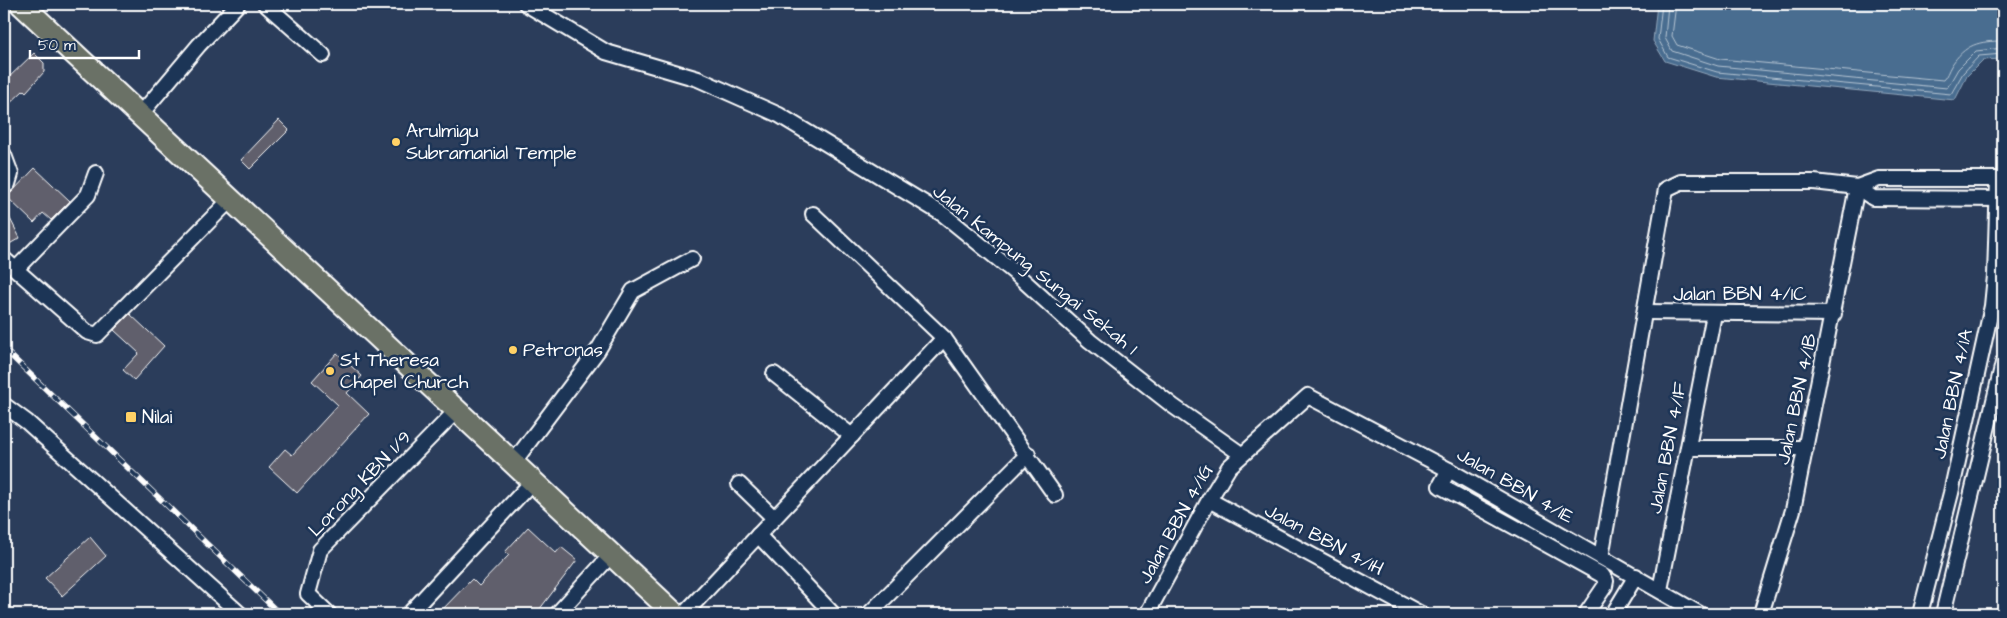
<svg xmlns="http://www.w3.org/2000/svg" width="2007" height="618" font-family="'Architects Daughter',sans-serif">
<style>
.water{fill:#496d90;stroke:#92a7bc}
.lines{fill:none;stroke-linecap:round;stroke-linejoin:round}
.shore{stroke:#b6c5d3;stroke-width:1}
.building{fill:#615f6c;stroke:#fff}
.street-casing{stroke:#fff;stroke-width:18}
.primary-casing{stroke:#fff;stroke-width:25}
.street{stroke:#1d3557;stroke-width:14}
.primary{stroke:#6a7166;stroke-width:21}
.rail-casing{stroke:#fff;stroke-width:5.5}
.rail{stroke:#1d3557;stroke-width:4;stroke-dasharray:11;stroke-linecap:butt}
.poi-dot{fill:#ffd166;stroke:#1d3557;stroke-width:2}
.labels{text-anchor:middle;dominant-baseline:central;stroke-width:5;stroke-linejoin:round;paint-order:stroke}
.poi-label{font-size:19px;fill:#fff;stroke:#1d3557;text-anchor:start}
.street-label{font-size:19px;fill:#fff;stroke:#1d3557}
</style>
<rect width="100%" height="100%" fill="#2b3d5b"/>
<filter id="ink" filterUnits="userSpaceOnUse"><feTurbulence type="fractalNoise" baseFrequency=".02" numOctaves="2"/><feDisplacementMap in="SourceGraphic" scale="10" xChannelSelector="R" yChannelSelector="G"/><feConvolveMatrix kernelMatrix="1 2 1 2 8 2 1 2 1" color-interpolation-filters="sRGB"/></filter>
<g filter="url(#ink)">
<!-- water -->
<polygon class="water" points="1657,4 2003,4 2003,59 1983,60 1967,76 1955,100 1716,77 1665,61 1653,41"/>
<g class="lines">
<!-- shore -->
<g class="shore">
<polyline points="1662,4 1658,39 1668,57 1717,72 1951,94 1963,73 1979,56 2003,54"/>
<polyline points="1668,4 1665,38 1672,51 1718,66 1947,88 1958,69 1976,51 2003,48"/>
<path d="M1676 4 1672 36 1677 45 1720 59 1943 80C1947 76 1948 71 1951 66 1965 44 1979 41 2003 41"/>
</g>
</g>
<!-- building -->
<g class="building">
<polygon points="34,53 44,63 44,72 26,92 24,90 4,109 4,82"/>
<polygon points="279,120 289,130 250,169 241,160"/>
<polygon points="35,168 70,201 51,220 43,213 34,223 7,197"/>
<polygon points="4,207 20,238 4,247"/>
<polygon points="130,314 164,346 134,380 123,370 139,353 114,330"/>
<polygon points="337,353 362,376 347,393 369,414 297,493 269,467 285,449 292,455 338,405 312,381"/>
<polygon points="528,527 556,553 561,547 577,560 536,614 438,614 472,579 479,586 509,555 505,552"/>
<polygon points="90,537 106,556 62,596 45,578"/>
</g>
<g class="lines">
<defs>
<g id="street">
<polyline points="265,4 323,55"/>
<polyline points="526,4 606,52 698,79 779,115 944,215 1014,272 1090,341 1173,406 1241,454"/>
<polyline points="140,115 199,45 238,4"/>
<polyline points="4,155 11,174 8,184 4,187"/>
<polyline points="1857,187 1879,179 2003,179"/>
<polyline points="813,214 944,338 1055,495"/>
<polyline points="4,259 87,332 97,335 231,199"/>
<polyline points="17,268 88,195 96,173"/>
<polyline points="1645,312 1834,314"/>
<polyline points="774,374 852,436"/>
<polyline points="4,405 27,422 240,614"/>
<polyline points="1688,448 1806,448"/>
<polyline points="513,463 598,350 633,291 692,259"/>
<polyline points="1449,470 1440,486 1602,575 1606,581 1605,586 1586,614"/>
<polyline points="739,484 774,518"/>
<polyline points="1209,500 1421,614"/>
<polyline points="758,535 833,614"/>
<polyline points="1601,557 1666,189 1681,182 1814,182 1857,187 1873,198 2003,199"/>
<polyline points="1660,590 1714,314"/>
<polyline points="329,614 308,594 320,550 457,410"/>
<polyline points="409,614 533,481"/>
<polyline points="557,614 611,555"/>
<polyline points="684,614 944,338"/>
<polyline points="869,614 1028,454"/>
<polyline points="1147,614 1209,500 1229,467 1308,396 1449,470 1700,614"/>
<polyline points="1613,614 1636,576"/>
<polyline points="1761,614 1793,510 1857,187"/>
<polyline points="1920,614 1951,493 1992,306 1995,276 1998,179"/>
<polyline points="1943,614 2003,363"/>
</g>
<polyline id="primary" points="21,4 675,614"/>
</defs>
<!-- street casing -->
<use href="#street" class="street-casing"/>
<!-- primary casing -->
<use href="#primary" class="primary-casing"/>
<!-- street -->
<use href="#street" class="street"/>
<!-- primary -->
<use href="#primary" class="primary"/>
<defs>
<polyline id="rail" points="4,349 280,614"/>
</defs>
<!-- rail casing -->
<use href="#rail" class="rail-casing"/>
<!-- rail -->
<use href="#rail" class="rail"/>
</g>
</g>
<!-- markers -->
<g class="poi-dot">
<circle cx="396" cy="142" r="5"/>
<circle cx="513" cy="350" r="5"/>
<circle cx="330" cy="371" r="5"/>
<rect x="125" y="411" width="12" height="12" rx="2.5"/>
</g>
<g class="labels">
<!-- poi labels -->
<g class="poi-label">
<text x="406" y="131">Arulmigu<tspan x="406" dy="22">Subramanial Temple</tspan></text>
<text x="523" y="350">Petronas</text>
<text x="340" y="360">St Theresa<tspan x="340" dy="22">Chapel Church</tspan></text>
<text x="142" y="417">Nilai</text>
</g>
<!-- street labels -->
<g class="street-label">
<text transform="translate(1035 270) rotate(39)">Jalan Kampung Sungai Sekah 1</text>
<text x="1740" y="294">Jalan BBN 4/1C</text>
<text transform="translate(1953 394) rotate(-78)">Jalan BBN 4/1A</text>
<text transform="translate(1797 399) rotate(-78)">Jalan BBN 4/1B</text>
<text transform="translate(1668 448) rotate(-79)">Jalan BBN 4/1F</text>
<text transform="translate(360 484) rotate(-46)">Lorong KBN 1/9</text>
<text transform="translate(1515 486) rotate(30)">Jalan BBN 4/1E</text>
<text transform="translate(1176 524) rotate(-61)">Jalan BBN 4/1G</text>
<text transform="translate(1324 540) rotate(28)">Jalan BBN 4/1H</text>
</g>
</g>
<!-- margin -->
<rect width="2007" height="618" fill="none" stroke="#1d3557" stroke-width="20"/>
<rect x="10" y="10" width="1987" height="598" fill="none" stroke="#fff" stroke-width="2" filter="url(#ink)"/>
<!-- scale -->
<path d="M30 50v8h109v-8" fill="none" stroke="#ffffff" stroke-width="2.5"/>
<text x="38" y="50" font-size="15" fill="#ffffff" stroke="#1d3557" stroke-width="4" paint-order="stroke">50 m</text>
</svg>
